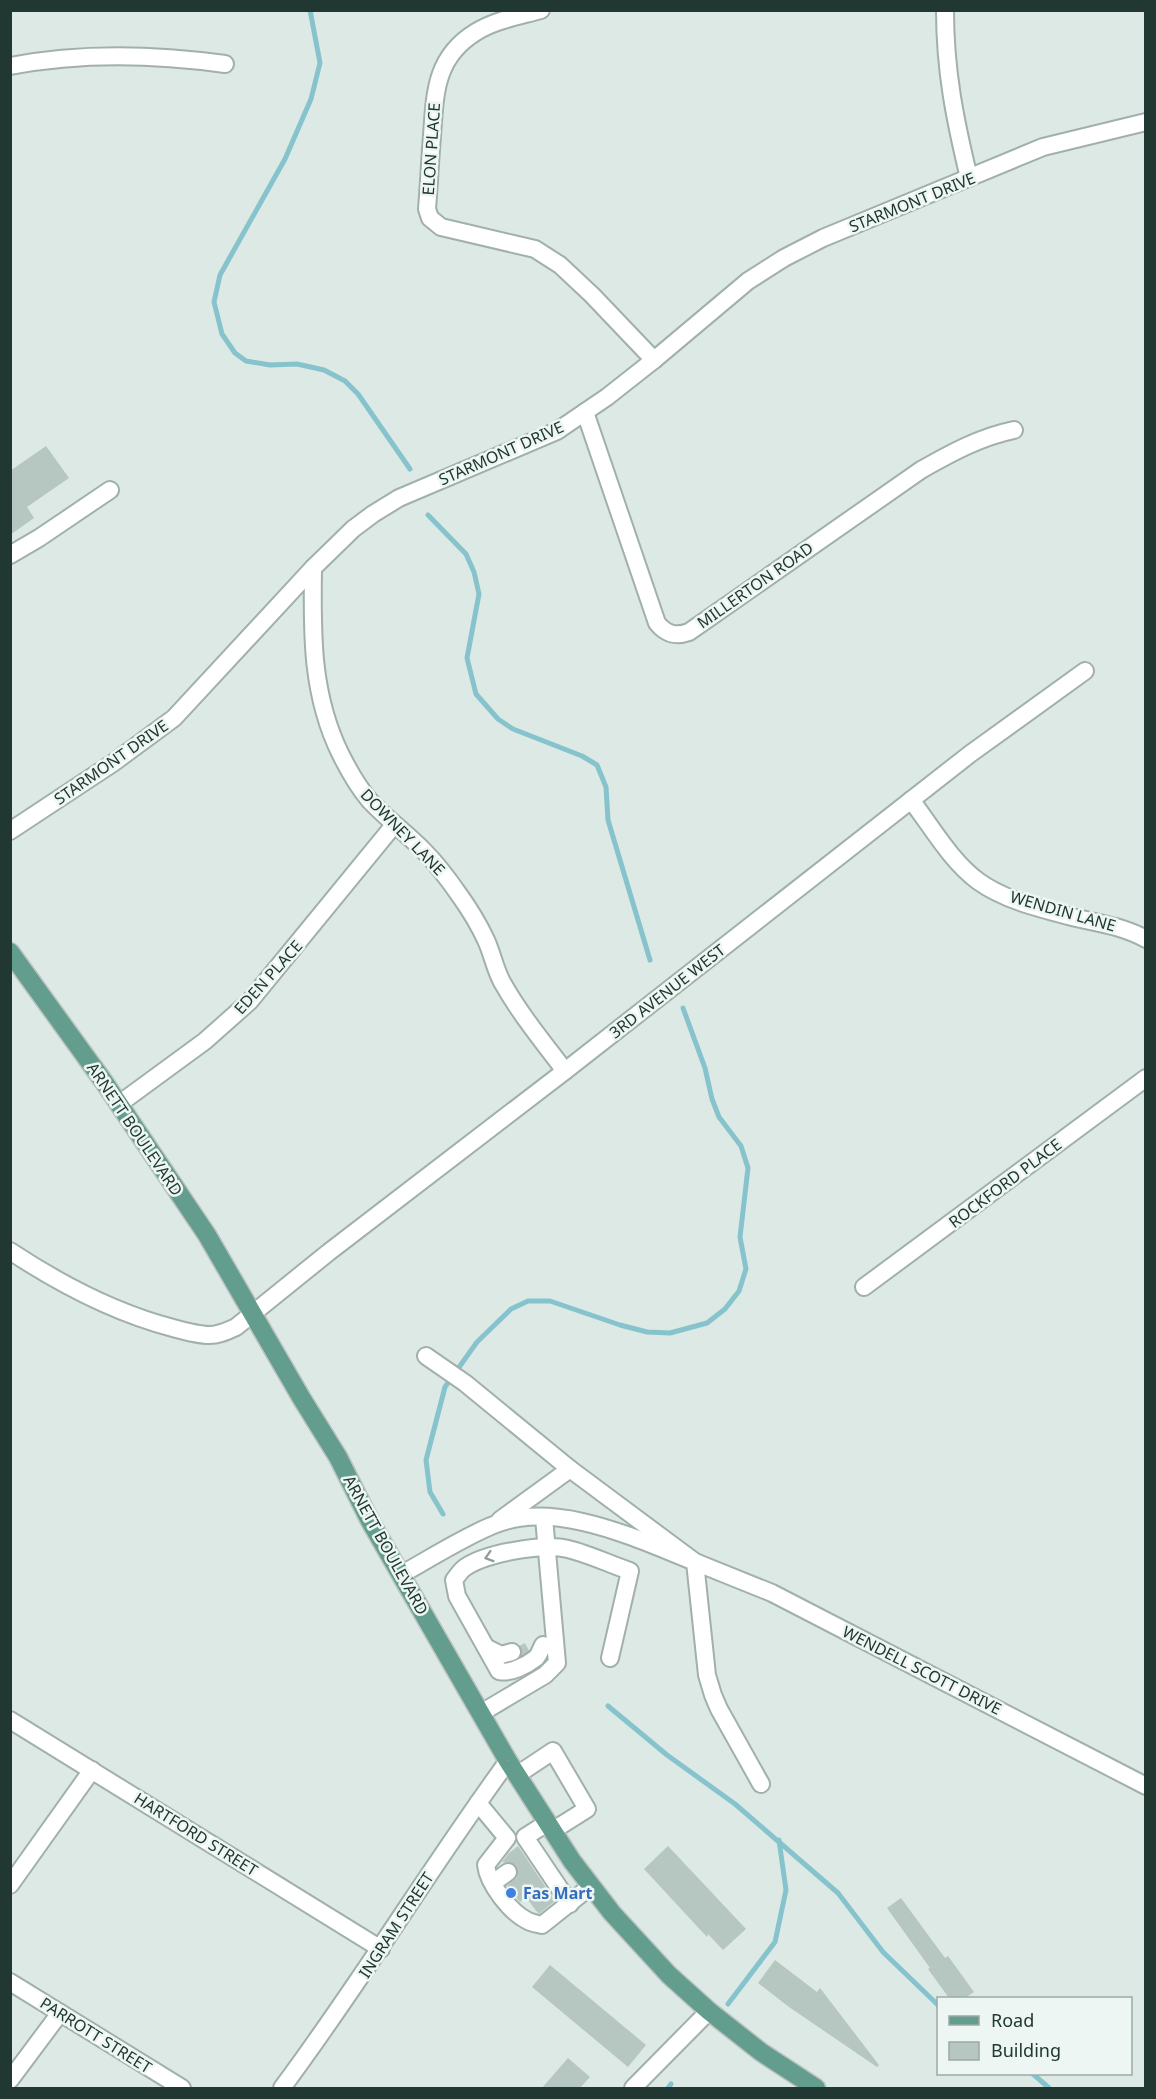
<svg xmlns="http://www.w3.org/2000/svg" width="1156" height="2099" font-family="'Noto Sans',sans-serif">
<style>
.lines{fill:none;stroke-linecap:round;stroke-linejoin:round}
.stream{stroke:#86c3cd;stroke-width:5}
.building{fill:#b6c6c0}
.minor-tunnel{stroke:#b7c6c0;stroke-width:16;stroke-dasharray:16 8;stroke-linecap:butt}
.minor-casing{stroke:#a1b0ab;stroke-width:20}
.major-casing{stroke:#bcc3c1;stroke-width:21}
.minor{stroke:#fff;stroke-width:16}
.major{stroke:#639d8e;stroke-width:18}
.oneway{stroke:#909c98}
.shop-dot{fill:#3f7fe0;stroke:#edf6f2;stroke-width:2}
.labels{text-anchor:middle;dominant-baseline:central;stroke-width:5;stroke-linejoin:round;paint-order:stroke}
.street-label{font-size:16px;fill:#203831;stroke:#edf6f2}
.shop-label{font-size:16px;font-weight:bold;fill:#366cbe;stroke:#edf6f2;text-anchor:start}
</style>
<rect width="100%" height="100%" fill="#dde9e4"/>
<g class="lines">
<!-- stream -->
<g class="stream">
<polyline points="310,10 320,63 311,99 285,159 220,275 214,302 222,334 235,353 246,361 270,365 297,364 324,370 345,381 358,394 410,469"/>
<polyline points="428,515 466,554 474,572 479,594 467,658 476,694 498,719 513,729 582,756 597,765 606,787 608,820 650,960"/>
<polyline points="443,1514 430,1492 426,1460 445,1387 477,1342 511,1309 528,1301 550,1301 620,1325 647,1332 670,1333 707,1323 725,1309 739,1291 746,1269 740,1237 748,1168 741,1146 719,1117 712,1099 705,1068 683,1008"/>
<polyline points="608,1706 667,1755 735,1804 838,1893 883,1952 938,2005"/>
<polyline points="728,2004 775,1942 786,1890 779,1840"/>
<polyline points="1033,2074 1049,2088"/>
<polyline points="668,2088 671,2084"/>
</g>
</g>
<!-- building -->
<g class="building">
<polygon points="46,446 69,478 27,507 34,518 10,535 10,471"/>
<polygon points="518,1846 555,1901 539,1914 526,1897 520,1902 507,1886 517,1877 518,1870 513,1863 502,1862 509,1853"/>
<polygon points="668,1846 746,1929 723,1950 708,1934 707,1937 644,1869"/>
<polygon points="901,1898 945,1958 948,1956 974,1992 965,1998 949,1998 928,1969 930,1968 887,1908"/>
<polygon points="775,1960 817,1992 820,1988 879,2065 877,2067 789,2007 758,1983"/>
<polygon points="550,1965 646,2045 628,2067 532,1987"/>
<polygon points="568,2058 590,2077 580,2088 542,2088"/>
</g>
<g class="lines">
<!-- minor-tunnel -->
<g class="minor-tunnel">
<polyline points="515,1658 532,1648"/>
<polyline points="508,1872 528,1858"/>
<polyline points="532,1905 551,1891"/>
</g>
<defs>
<g id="minor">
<path d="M541 10C520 16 495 20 476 32 435 57 435 93 432 136 430 160 429 185 427 209L430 218 441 227 535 249 560 265 592 295 654 360"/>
<path d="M945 10C945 71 955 120 969 178"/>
<path d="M10 66C82 52 153 54 225 64"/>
<path d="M585 412 657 623C666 634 675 637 689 632L921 470C951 453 980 437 1014 430"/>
<polyline points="10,555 39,538 110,490"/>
<path d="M313 568C312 633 311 695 341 755 349 771 358 787 370 801 387 819 406 833 423 850 437 864 449 880 460 896 470 910 479 925 486 940 492 953 495 969 502 982 520 1014 543 1042 565 1071"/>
<path d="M911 800C932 827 950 860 978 881 1004 900 1041 909 1072 917 1098 923 1122 926 1146 939"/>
<polyline points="10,831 113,763 174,718 313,568 353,529 373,514 399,498 557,431 607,397 654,360 748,281 784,258 823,238 1043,147 1146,122"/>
<polyline points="119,1104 205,1041 250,1001 394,825"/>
<path d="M10 1251C60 1284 115 1313 173 1328 184 1331 198 1335 209 1335 219 1335 227 1331 236 1327L329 1252 565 1071 970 754 1085 671"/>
<polyline points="864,1287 1146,1078"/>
<polyline points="426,1356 465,1383 570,1469 695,1562 772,1593 1146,1786"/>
<polyline points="500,1520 570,1469"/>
<path d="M402 1574C431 1558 460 1539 491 1526 553 1498 637 1539 695 1562L707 1675 713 1695 719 1709 761 1784"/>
<path d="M543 1645C541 1649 539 1655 536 1658 527 1665 510 1674 499 1671L457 1596 454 1580C457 1576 460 1572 463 1569 483 1553 544 1543 568 1549 589 1554 609 1564 630 1571L610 1658"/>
<polyline points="487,1648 501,1655 512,1652"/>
<polyline points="481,1713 545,1675 557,1663 544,1518"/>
<polyline points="10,1720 381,1949"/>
<polyline points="517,1775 553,1751 587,1809 552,1831"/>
<path d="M478 1803 507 1838 486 1865C488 1884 511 1913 528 1921 532 1923 538 1924 542 1925L591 1886"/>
<polyline points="547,1823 525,1837 570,1904"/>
<polyline points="493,1883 508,1872"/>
<polyline points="10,1885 92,1770"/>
<polyline points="10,1982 182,2088"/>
<polyline points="10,2080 60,2013"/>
<path d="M282 2088C361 1982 430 1868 508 1761"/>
<polyline points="633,2088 709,2011"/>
</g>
<polyline id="major" points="10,952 104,1082 207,1235 302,1399 338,1457 370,1521 508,1761 572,1861 612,1913 669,1975 709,2011 761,2052 816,2088"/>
</defs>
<!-- minor casing -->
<use href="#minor" class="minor-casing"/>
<!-- major casing -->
<use href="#major" class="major-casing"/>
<!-- minor -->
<use href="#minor" class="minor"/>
<!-- major -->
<use href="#major" class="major"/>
</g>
<!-- one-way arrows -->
<defs><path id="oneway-chevron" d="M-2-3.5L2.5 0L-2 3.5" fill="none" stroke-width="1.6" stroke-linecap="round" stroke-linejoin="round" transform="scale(1.5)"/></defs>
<use class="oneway" href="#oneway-chevron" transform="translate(489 1557) rotate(163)"/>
<!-- markers -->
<circle class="shop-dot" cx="511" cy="1893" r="6"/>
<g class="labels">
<!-- street labels -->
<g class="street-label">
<text transform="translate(431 149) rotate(-86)">ELON PLACE</text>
<text transform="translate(912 202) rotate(-22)">STARMONT DRIVE</text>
<text transform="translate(501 453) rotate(-24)">STARMONT DRIVE</text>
<text transform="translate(755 585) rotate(-35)">MILLERTON ROAD</text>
<text transform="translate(111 762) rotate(-35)">STARMONT DRIVE</text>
<text transform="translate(403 832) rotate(46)">DOWNEY LANE</text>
<text transform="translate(1063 911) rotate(16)">WENDIN LANE</text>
<text transform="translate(268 977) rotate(-48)">EDEN PLACE</text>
<text transform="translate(667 991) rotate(-38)">3RD AVENUE WEST</text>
<text transform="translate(135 1129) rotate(56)">ARNETT BOULEVARD</text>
<text transform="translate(1005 1183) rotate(-37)">ROCKFORD PLACE</text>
<text transform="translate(386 1545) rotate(61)">ARNETT BOULEVARD</text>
<text transform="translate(922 1670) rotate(27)">WENDELL SCOTT DRIVE</text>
<text transform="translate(196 1834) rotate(32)">HARTFORD STREET</text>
<text transform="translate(396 1925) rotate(-57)">INGRAM STREET</text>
<text transform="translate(96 2035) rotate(32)">PARROTT STREET</text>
</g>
<!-- shop labels -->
<g class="shop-label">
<text x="523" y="1893">Fas Mart</text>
</g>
</g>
<!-- border -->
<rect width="1156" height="2099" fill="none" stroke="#203831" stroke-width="24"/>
<!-- legend -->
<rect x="937" y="1997" width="195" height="78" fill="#edf6f2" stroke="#9baaa5" stroke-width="1.5"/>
<rect x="949" y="2016" width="30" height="9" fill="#639d8e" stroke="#9baaa5" stroke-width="1.5"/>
<text x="991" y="2027" font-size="18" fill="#203831">Road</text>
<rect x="949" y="2042" width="30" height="18" fill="#b6c6c0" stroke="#9baaa5" stroke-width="1.5"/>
<text x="991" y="2057" font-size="18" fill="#203831">Building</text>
</svg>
